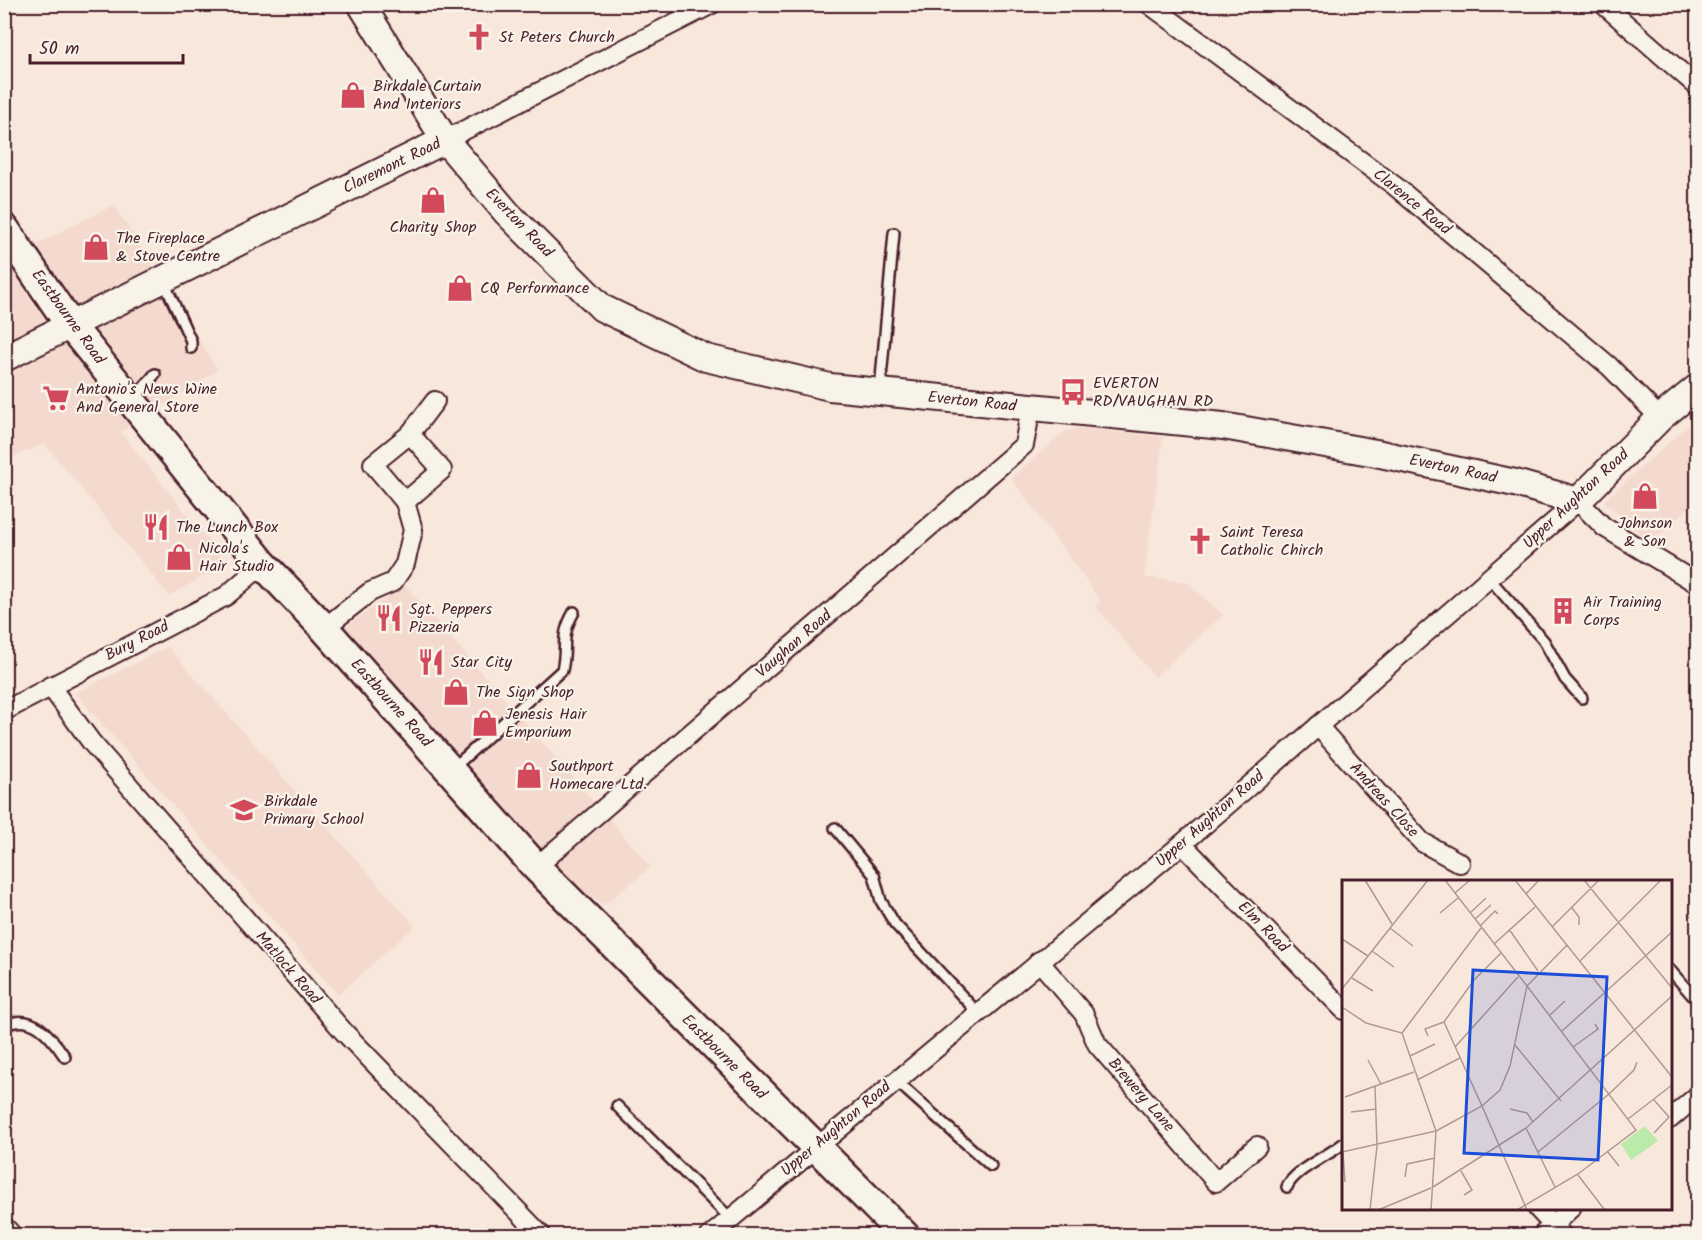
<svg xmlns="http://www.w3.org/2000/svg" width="1702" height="1240" font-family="Kalam,sans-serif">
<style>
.built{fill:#f4dace}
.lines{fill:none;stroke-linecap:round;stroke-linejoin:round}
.service-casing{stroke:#4a1f2b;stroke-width:14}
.minor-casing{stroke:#4a1f2b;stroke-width:22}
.secondary-casing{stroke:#4a1f2b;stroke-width:30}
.primary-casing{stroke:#4a1f2b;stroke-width:33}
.service{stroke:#f7f3e8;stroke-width:9}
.minor{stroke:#f7f3e8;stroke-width:18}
.secondary{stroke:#f7f3e8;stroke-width:26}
.primary{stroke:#f7f3e8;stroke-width:28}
.labels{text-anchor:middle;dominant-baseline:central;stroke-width:4.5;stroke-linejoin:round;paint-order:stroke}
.poi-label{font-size:16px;fill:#4a1f2b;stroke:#f7f3e8;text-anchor:start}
.street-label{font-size:16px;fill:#4a1f2b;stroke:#f7f3e8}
.inset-road{fill:none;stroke:#b29795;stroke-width:1.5}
.view{fill:#1d4ed8;fill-opacity:0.15;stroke:#1d4ed8;stroke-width:3}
.inset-edge{fill:none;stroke:#4a1f2b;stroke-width:3}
</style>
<rect width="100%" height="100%" fill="#f8e7db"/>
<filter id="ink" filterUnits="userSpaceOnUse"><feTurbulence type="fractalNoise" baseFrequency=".0167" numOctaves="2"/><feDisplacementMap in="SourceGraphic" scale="12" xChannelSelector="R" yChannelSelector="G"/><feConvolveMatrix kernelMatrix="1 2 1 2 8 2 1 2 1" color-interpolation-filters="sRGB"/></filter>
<g filter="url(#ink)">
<!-- built -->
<g class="built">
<polygon points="114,205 218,370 121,432 226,563 169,596 45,444 5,460 5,260"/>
<polygon points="1697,417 1697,501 1650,543 1604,501"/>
<polygon points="1082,428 1163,437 1144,577 1187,582 1223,615 1155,677 1095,606 1101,601 1011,478 1064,432"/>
<polygon points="405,585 651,867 604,905 550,869 339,631"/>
<polygon points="168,647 415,926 338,995 75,693"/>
</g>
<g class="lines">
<defs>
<g id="service">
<polyline points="164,282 191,341 191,348"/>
<polyline points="880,390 894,233"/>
<polyline points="133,400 155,374"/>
<polyline points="1489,578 1544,641 1565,679 1582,698"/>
<path d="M452 769 562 670C568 645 559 638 574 612"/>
<polyline points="835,828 874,875 881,901 895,924 977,1012"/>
<polyline points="1670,970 1698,1002"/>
<path d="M4 1026C32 1011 51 1036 65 1057"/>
<polyline points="895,1080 991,1166"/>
<polyline points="617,1106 730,1218"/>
<path d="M1287 1187C1294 1170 1328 1156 1344 1143"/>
</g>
<g id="minor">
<polyline points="1149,4 1395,186 1609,366 1660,418"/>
<polyline points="1603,4 1698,87"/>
<polyline points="445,140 712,4"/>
<polyline points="405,502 373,464 410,434"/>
<polyline points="324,628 370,592 393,582 405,564 413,530 405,502 442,470 410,434 435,401"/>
<polyline points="50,686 92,743 344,1032 542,1236"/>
<polyline points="4,711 226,596 263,564"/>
<polyline points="1318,726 1422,842 1460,863"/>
<polyline points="1182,844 1344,1010"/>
<polyline points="536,867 1024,445 1031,408"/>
<polyline points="1039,961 1084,1014 1097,1044 1216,1182 1257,1146"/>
<polyline points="1670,1119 1698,1095"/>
<polyline points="1537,1208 1563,1236"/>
<polyline points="4,1226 13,1236"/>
<polyline points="710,1236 1182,844 1578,501 1604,527 1698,584"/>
<polyline points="1541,1236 1571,1208"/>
</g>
<g id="secondary">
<polyline points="361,4 445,140 507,213 602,308 706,358 830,387 1223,426 1376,453 1515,483 1578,501 1660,418 1698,387"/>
<polyline points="4,358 445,140"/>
</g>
<polyline id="primary" points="4,228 70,325 263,564 324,628 536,867 905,1236"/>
</defs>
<!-- service casing -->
<use href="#service" class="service-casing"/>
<!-- minor casing -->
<use href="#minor" class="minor-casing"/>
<!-- secondary casing -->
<use href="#secondary" class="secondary-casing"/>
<!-- primary casing -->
<use href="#primary" class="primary-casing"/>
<!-- service -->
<use href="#service" class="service"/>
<!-- minor -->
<use href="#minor" class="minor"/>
<!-- secondary -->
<use href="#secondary" class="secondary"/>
<!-- primary -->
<use href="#primary" class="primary"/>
</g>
</g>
<!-- icons -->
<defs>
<symbol id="church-bare" viewBox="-9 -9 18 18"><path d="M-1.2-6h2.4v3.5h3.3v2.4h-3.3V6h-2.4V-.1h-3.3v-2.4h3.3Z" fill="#d1495b" stroke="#f7f3e8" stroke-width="2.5" paint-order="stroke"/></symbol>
<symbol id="shop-bare" viewBox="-9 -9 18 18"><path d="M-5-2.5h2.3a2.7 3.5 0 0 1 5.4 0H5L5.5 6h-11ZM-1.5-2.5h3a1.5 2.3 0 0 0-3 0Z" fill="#d1495b" stroke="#f7f3e8" stroke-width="2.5" paint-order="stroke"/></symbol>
<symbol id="bus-bare" viewBox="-9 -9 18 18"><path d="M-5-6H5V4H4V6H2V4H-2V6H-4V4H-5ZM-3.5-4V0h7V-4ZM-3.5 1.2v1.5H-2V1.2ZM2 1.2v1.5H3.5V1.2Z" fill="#d1495b" stroke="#f7f3e8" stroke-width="2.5" paint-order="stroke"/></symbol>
<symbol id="supermarket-bare" viewBox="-9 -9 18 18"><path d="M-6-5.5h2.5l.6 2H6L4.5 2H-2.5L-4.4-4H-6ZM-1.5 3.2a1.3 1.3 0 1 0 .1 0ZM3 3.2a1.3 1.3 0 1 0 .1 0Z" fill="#d1495b" stroke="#f7f3e8" stroke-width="2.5" paint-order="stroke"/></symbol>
<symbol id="restaurant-bare" viewBox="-9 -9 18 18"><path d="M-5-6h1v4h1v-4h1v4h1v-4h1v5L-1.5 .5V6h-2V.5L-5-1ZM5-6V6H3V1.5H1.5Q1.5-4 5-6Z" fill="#d1495b" stroke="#f7f3e8" stroke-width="2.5" paint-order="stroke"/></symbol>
<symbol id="building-bare" viewBox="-9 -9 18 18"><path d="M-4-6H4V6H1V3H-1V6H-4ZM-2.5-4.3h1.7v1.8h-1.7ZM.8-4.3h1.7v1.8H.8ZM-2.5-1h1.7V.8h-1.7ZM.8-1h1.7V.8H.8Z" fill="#d1495b" stroke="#f7f3e8" stroke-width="2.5" paint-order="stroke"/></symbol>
<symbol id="school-bare" viewBox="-9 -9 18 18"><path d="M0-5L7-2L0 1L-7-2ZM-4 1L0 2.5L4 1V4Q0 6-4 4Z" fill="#d1495b" stroke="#f7f3e8" stroke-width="2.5" paint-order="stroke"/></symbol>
</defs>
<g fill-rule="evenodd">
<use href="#church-bare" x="460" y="18" width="38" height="38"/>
<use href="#shop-bare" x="334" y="76" width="38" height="38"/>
<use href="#shop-bare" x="414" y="181" width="38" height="38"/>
<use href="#shop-bare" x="77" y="228" width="38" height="38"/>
<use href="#shop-bare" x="441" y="269" width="38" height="38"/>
<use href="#bus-bare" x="1054" y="373" width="38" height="38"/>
<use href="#supermarket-bare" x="37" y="379" width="38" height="38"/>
<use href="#shop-bare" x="1626" y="477" width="38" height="38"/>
<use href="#restaurant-bare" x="137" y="508" width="38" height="38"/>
<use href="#church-bare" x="1181" y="522" width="38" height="38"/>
<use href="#shop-bare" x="160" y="538" width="38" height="38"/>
<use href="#building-bare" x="1544" y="592" width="38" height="38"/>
<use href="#restaurant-bare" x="370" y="599" width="38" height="38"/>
<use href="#restaurant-bare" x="412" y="643" width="38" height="38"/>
<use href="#shop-bare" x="437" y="673" width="38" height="38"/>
<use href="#shop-bare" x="466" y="704" width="38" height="38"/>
<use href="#shop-bare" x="510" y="756" width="38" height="38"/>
<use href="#school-bare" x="225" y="791" width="38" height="38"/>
</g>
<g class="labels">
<!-- poi labels -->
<g class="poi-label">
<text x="499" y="37">St Peters Church</text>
<text x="373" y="86">Birkdale Curtain<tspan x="373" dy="18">And Interiors</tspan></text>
<text x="433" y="227" text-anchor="middle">Charity Shop</text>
<text x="116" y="238">The Fireplace<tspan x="116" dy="18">&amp; Stove Centre</tspan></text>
<text x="480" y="288">CQ Performance</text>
<text x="1093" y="383">EVERTON<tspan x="1093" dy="18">RD/VAUGHAN RD</tspan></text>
<text x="76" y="389">Antonio's News Wine<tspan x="76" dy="18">And General Store</tspan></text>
<text x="1645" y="523" text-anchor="middle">Johnson<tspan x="1645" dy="18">&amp; Son</tspan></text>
<text x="176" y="527">The Lunch Box</text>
<text x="1220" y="532">Saint Teresa<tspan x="1220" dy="18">Catholic Chirch</tspan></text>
<text x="199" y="548">Nicola's<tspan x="199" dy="18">Hair Studio</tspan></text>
<text x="1583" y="602">Air Training<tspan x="1583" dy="18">Corps</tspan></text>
<text x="409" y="609">Sgt. Peppers<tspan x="409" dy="18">Pizzeria</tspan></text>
<text x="451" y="662">Star City</text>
<text x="476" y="692">The Sign Shop</text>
<text x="505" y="714">Jenesis Hair<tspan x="505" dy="18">Emporium</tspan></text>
<text x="549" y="766">Southport<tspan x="549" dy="18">Homecare Ltd.</tspan></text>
<text x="264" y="801">Birkdale<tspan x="264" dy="18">Primary School</tspan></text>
</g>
<!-- street labels -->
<g class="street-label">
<text transform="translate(392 166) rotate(-26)">Claremont Road</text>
<text transform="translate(1412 202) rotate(39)">Clarence Road</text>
<text transform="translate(519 223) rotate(46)">Everton Road</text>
<text transform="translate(68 317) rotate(54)">Eastbourne Road</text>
<text transform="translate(972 402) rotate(6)">Everton Road</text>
<text transform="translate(1453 469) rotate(12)">Everton Road</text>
<text transform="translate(1576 499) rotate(-43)">Upper Aughton Road</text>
<text transform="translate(137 641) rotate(-27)">Bury Road</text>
<text transform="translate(794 644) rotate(-41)">Vaughan Road</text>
<text transform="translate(391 703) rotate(48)">Eastbourne Road</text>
<text transform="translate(1384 800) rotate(48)">Andreas Close</text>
<text transform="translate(1210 819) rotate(-41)">Upper Aughton Road</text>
<text transform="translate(1263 927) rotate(46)">Elm Road</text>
<text transform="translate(288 968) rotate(49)">Matlock Road</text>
<text transform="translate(724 1057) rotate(45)">Eastbourne Road</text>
<text transform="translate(1141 1095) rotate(49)">Brewery Lane</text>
<text transform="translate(836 1129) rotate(-40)">Upper Aughton Road</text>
</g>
</g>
<!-- overview -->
<g transform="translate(1342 880)">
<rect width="330" height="330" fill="#f8e7db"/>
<path d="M303 246 316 261 289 280 279 264Z" fill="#baebaa"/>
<path class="inset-road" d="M23 0 50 44M173 0 330 197M242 0 330 108M113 13 128 0M184 14 197 0M230 28 237 37V45M98 33 116 18M128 33 144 18M133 39 149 25M138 46 153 31 156 34M210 47 257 0M48 48 71 66M167 49 196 91M0 59 26 76M152 64 193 27M30 71 52 87M238 81 319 0M10 98 31 111M0 109 86 0M0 127 24 143 60 153 94 251 0 272M208 135 223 121M102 142 140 226M102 142 132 100 159 73M220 151 330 52M60 153 139 48M86 156 83 149 102 142M173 165 219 221M113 167 176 97M231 167 256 149 253 144M68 176 93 164M26 180 39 204M75 200 118 178M3 217 72 192M312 220 327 237 312 253M140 226 185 330M168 229 185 233 191 242M9 232 34 229M286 239 330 205M184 248 213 307M265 271 277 286M1 272 3 302M196 272 267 214 292 190 295 182M119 291 130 310 122 315M236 295 262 329M63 297 65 284 93 278M91 307 184 248 330 116M28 330 35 266 33 206M36 330 89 308M89 330 94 251 140 226 158 210 168 186 185 106 103 0M175 330 236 294 294 250 185 106 225 65"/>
<path class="view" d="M131 90 265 97 256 280 122 273Z"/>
<rect width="330" height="330" class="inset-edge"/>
</g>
<!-- margin -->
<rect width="1702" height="1240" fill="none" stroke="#f7f3e8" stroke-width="24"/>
<rect x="12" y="12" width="1678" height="1216" fill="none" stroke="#4a1f2b" stroke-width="2" filter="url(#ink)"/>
<!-- scale -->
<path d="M30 54v9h153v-9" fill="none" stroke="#4a1f2b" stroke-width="3"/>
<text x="39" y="54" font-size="18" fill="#4a1f2b" stroke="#f7f3e8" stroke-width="4.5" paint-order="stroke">50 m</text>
</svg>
